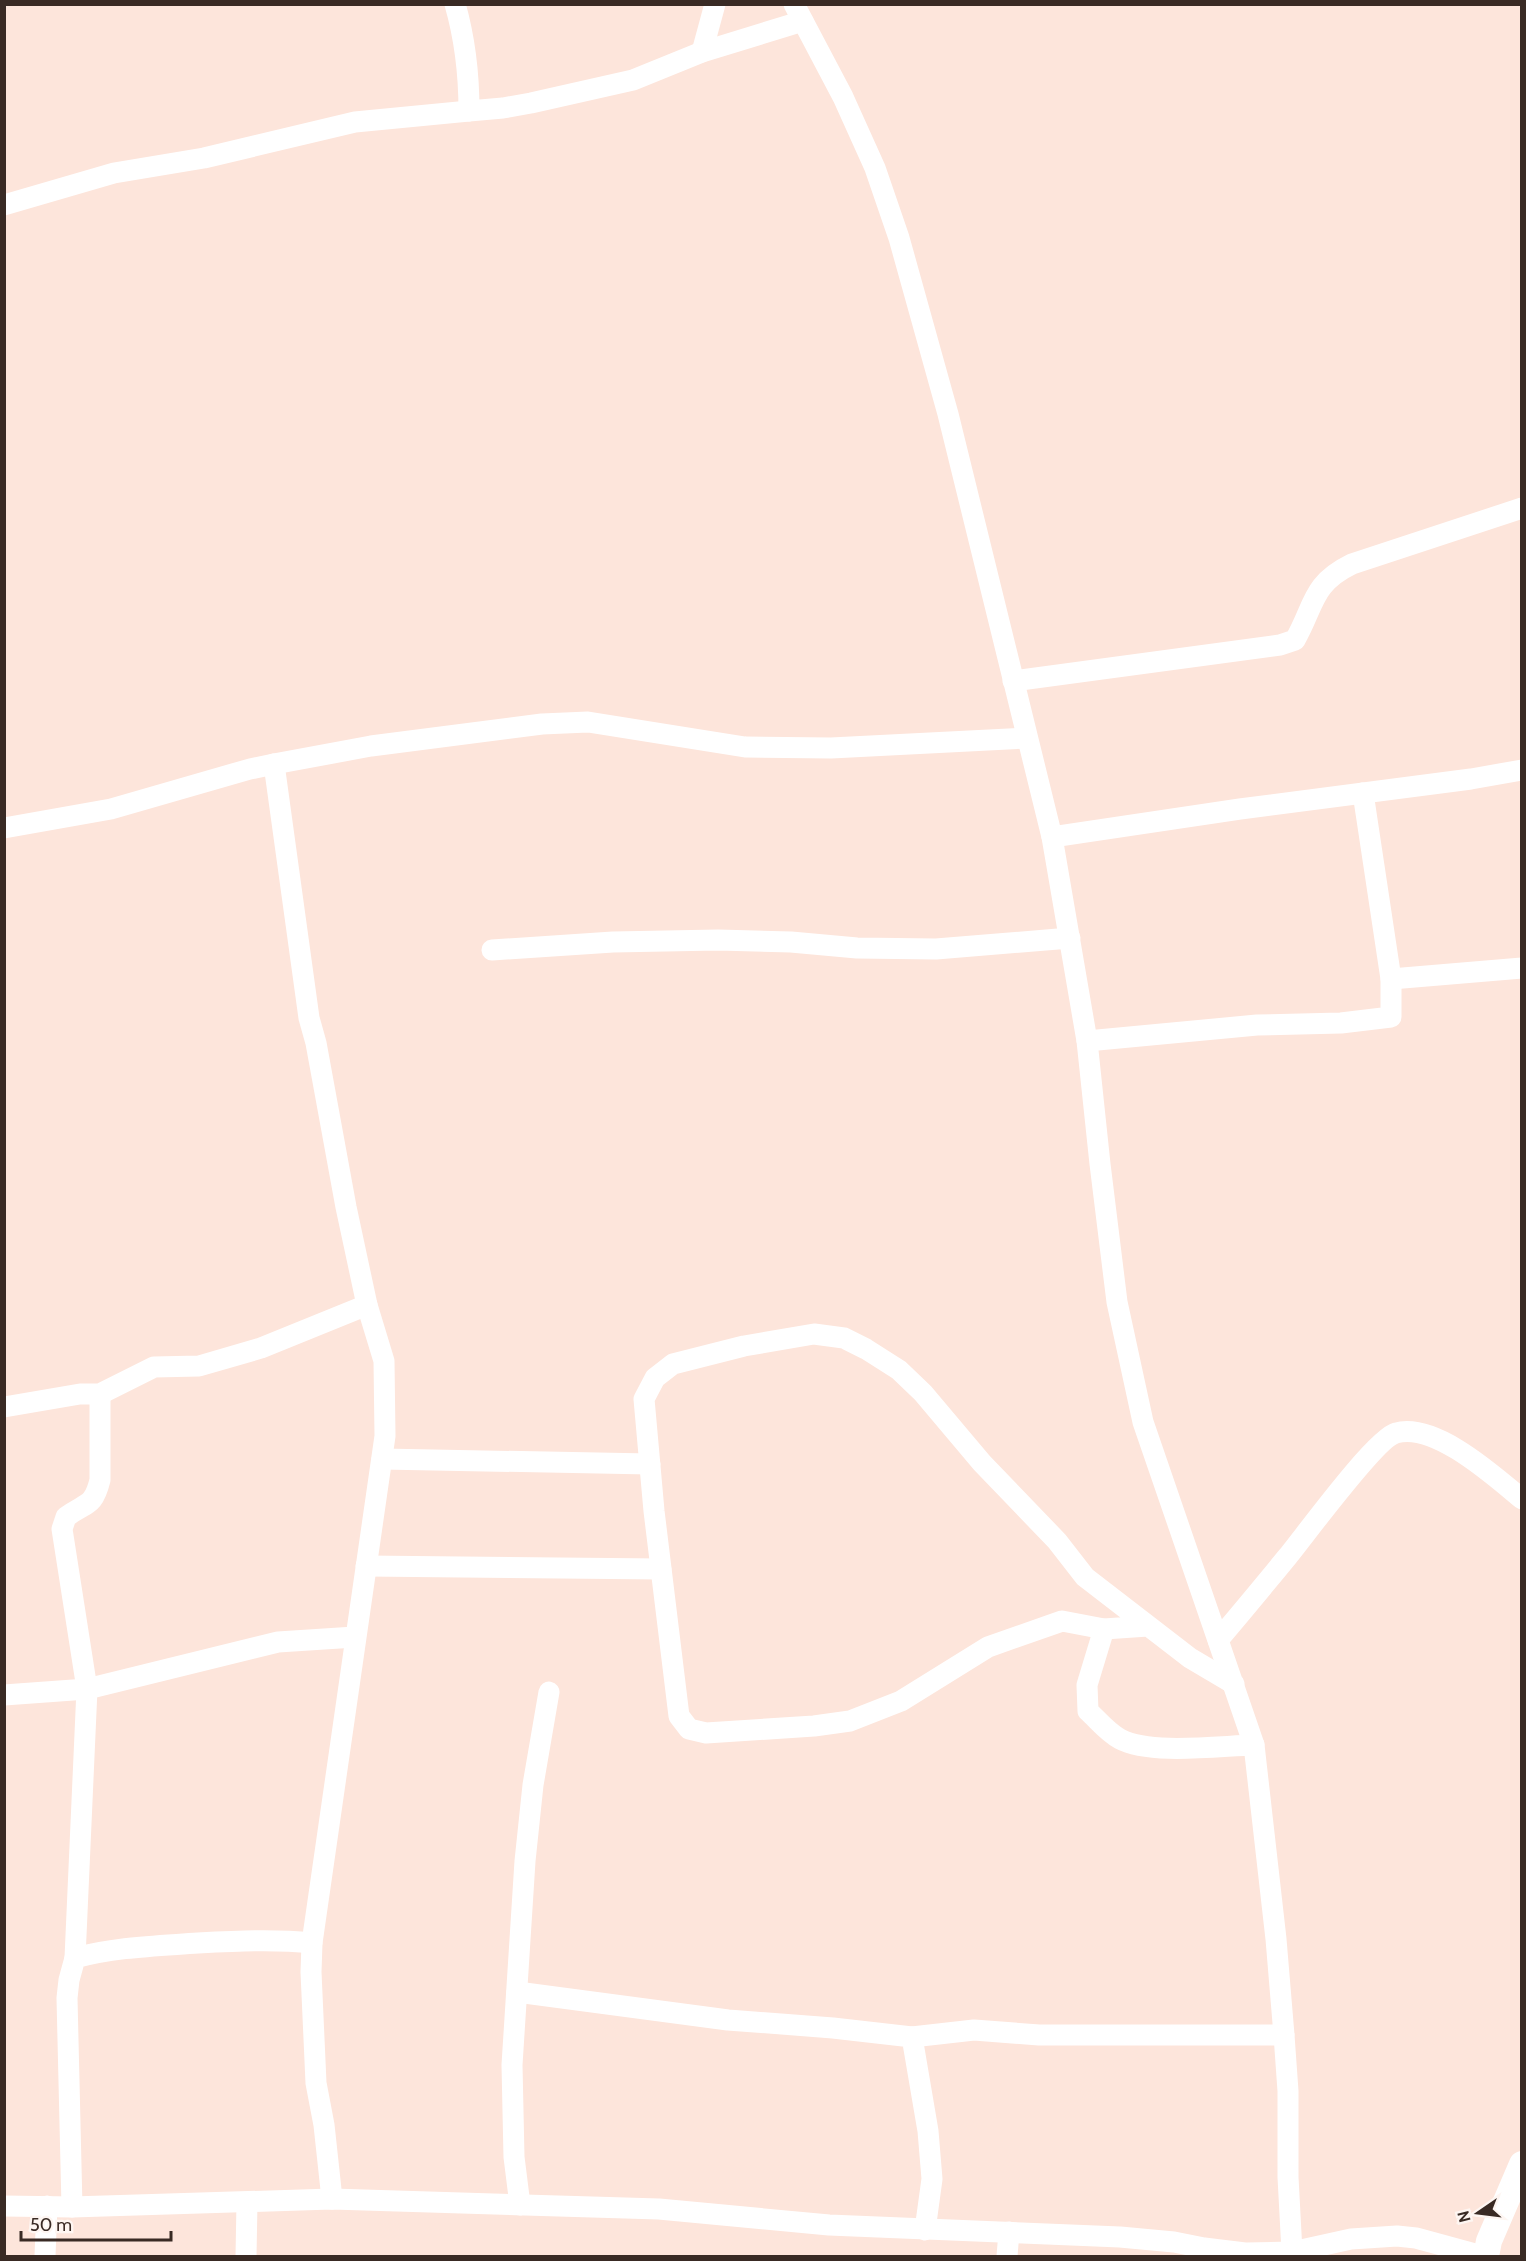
<svg xmlns="http://www.w3.org/2000/svg" width="1526" height="2261" font-family="Cabin,sans-serif">
<style>
.lines{fill:none;stroke-linecap:round;stroke-linejoin:round}
.minor{stroke:#fff;stroke-width:21}
.tertiary{stroke:#fff;stroke-width:26}
</style>
<rect width="100%" height="100%" fill="#fde5db"/>
<g class="lines">
<!-- minor -->
<g class="minor">
<path d="M455 4C465 39 469 75 469 111L503 108 531 103 633 80 702 52 803 21"/>
<polyline points="794,4 843,97 875,168 899,238 948,414 1052,837 1087,1041 1100,1164 1117,1302 1143,1422 1254,1745 1276,1939 1284,2035 1288,2091 1288,2177 1292,2252"/>
<polyline points="702,52 715,4"/>
<polyline points="4,205 114,173 204,158 355,122 469,111"/>
<path d="M1013 681 1280 645 1295 640C1315 605 1311 584 1352 564L1522 508"/>
<polyline points="274,764 309,1018 316,1043 346,1207 367,1305 384,1361 385,1436 312,1943 311,1972 316,2083 324,2125 332,2199"/>
<polyline points="4,828 111,809 250,769 274,764 371,746 542,724 588,722 745,747 831,748 1027,738"/>
<polyline points="1052,837 1240,809 1471,779 1522,770"/>
<polyline points="492,950 613,942 718,940 791,942 857,948 936,949 1070,938"/>
<polyline points="1391,979 1522,968"/>
<polyline points="1087,1041 1257,1025 1341,1023 1391,1017 1391,979 1363,793"/>
<polyline points="4,1407 80,1394 100,1394 154,1367 199,1366 261,1348 367,1305"/>
<polyline points="382,1459 650,1464"/>
<polyline points="366,1566 661,1569"/>
<polyline points="1148,1626 1104,1629 1062,1621 988,1647 901,1701 850,1721 814,1726 706,1733 689,1729 679,1716 654,1511 644,1399 655,1378 673,1364 744,1346 814,1334 844,1338 866,1349 899,1370 923,1393 982,1463 1057,1541 1085,1577 1190,1658 1234,1684"/>
<path d="M1104 1629 1087 1685 1088 1711C1098 1720 1107 1732 1120 1739 1150 1755 1218 1746 1254 1745"/>
<path d="M1218 1640C1242 1612 1265 1584 1288 1556 1306 1534 1376 1438 1396 1433 1435 1422 1494 1476 1522 1499"/>
<polyline points="4,1695 87,1689 278,1642 355,1637"/>
<path d="M75 1958 87 1689 62 1529 66 1517C86 1502 93 1508 100 1480V1394"/>
<polyline points="517,1992 728,2020 833,2028 912,2037 928,2131 932,2179 925,2230"/>
<polyline points="912,2037 974,2030 1039,2035 1284,2035"/>
<polyline points="520,2205 514,2157 512,2065 525,1861 533,1785 549,1692"/>
<polyline points="4,2206 72,2207 332,2199 659,2209 829,2225 1120,2237 1174,2242 1204,2248 1245,2253 1292,2252 1351,2239 1397,2236 1416,2238 1482,2256"/>
<path d="M72 2207 67 1998 69 1980 75 1958C114 1947 157 1946 198 1943 236 1941 274 1939 312 1943"/>
<polyline points="45,2256 47,2206"/>
<polyline points="246,2256 247,2202"/>
<polyline points="1007,2256 1009,2232"/>
</g>
<!-- tertiary -->
<polyline class="tertiary" points="1486,2256 1489,2241 1522,2164"/>
</g>
<!-- border -->
<rect width="1526" height="2261" fill="none" stroke="#392a24" stroke-width="12"/>
<!-- north arrow -->
<g transform="translate(1478 2213) rotate(256)" stroke="#fef6f2" stroke-width="4.5" paint-order="stroke">
<path d="M0-4.5L10 22L0 15L-10 22Z" fill="#392a24"/>
<text y="-9" font-size="16" font-weight="bold" text-anchor="middle" fill="#392a24">N</text>
</g>
<!-- scale -->
<path d="M21 2231v9h150v-9" fill="none" stroke="#392a24" stroke-width="3"/>
<text x="30" y="2231" font-size="18" fill="#392a24" stroke="#fef6f2" stroke-width="4.5" paint-order="stroke">50 m</text>
</svg>
